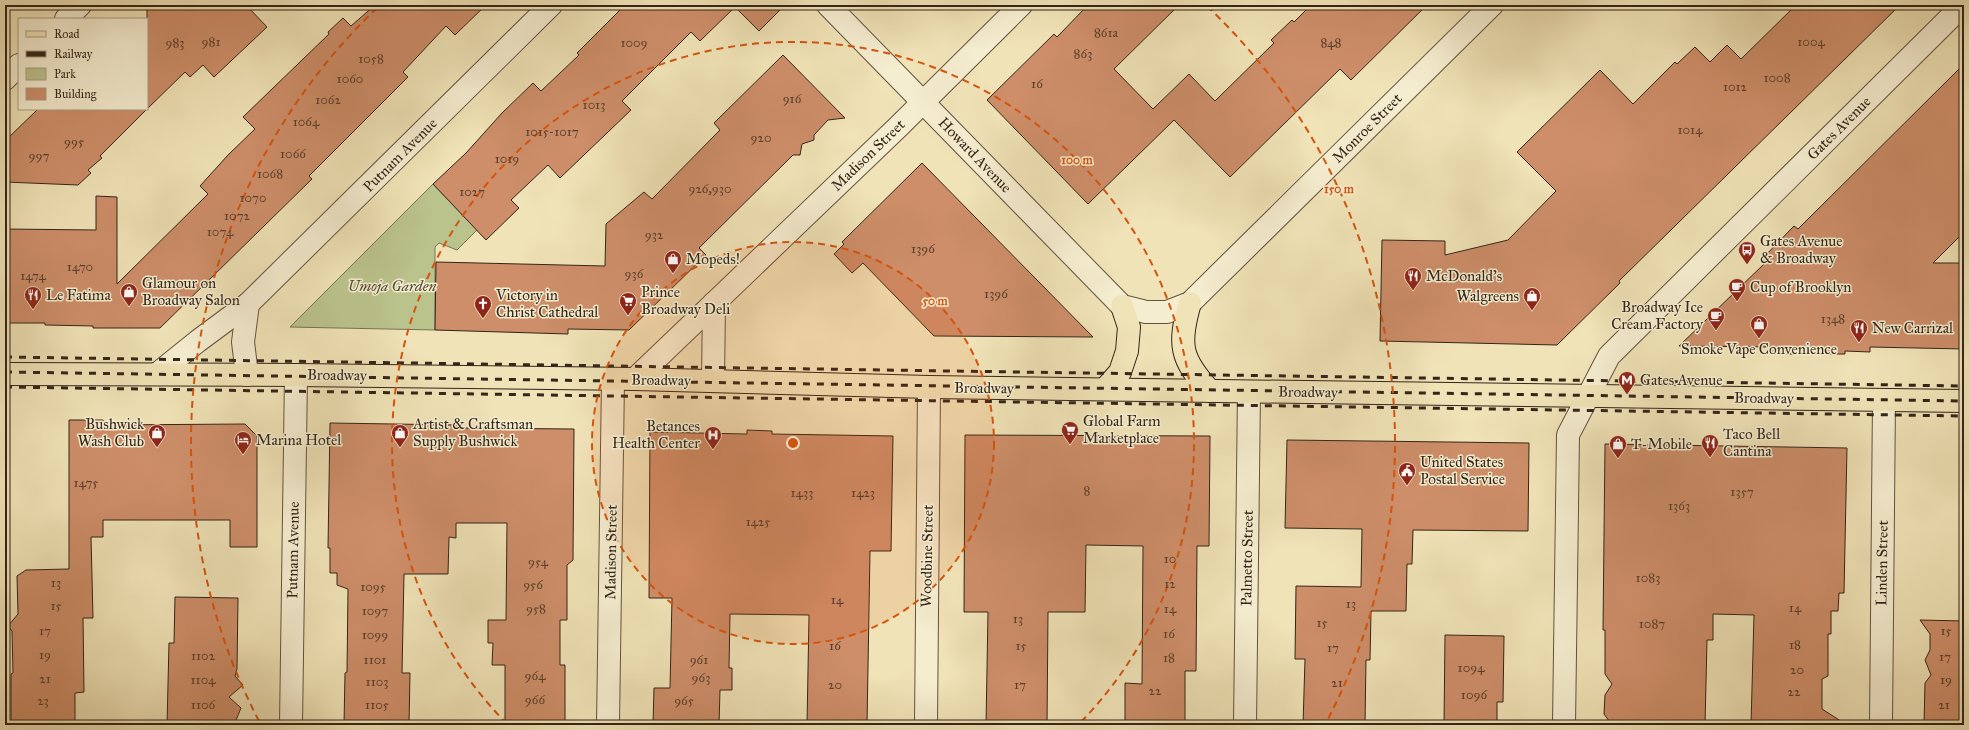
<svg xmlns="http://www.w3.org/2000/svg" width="1969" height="730" font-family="'IM FELL Great Primer',serif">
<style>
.green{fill:#bbc38d;stroke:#777453}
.building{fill:#cd8e69;stroke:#332519}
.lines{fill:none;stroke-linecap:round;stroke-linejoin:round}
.minor-casing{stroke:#625440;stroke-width:24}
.major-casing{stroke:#332519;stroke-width:24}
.minor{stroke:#f5edd0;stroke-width:22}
.major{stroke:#f0e3b7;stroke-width:22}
.rail{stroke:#332519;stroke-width:3;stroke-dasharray:7 7;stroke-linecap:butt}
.ring{fill:none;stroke:#d6540d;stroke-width:2;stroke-dasharray:7 5}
.labels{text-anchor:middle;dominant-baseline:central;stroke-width:3;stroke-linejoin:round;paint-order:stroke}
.number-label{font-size:13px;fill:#5a3f2d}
.street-label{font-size:15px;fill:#332519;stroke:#f5edd0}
.poi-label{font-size:15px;fill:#332519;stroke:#f5edd0;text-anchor:start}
.park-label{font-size:15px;font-style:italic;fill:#554c36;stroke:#f5edd0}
.centre{fill:#d6540d;stroke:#f5edd0;stroke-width:2}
.ring-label{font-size:12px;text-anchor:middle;font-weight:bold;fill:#d6540d;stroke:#f5edd0;stroke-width:3;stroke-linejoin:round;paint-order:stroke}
</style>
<rect width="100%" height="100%" fill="#f0e3b7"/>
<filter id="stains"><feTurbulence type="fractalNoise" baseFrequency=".005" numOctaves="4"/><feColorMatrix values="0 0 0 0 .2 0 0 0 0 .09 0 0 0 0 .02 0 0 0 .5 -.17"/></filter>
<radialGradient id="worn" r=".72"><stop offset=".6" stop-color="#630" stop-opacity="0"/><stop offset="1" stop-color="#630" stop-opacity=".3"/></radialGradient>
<!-- green -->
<polygon class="green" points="433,184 477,230 457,250 439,243 435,247 435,330 290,327"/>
<!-- building -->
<g class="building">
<polygon points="147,5 246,5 267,27 214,77 203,65 190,77 185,72 147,109"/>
<polygon points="375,5 486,5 455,35 446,26 403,72 408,77 309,176 312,179 160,328 93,328 93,326 45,325 45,323 5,323 5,229 96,230 96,196 117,197 117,284 208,194 200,186 228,155 255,129 243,117 329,34 328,32 343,18 351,26"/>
<polygon points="625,5 785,5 759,31 735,7 700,41 691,32 622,101 631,110 560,178 548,165 511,200 519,208 486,240 433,184 466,153 502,113 533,83 541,91 579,55 577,53"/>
<polygon points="1088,5 1179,5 1114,69 1153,109 1189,74 1215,101 1274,43 1271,40 1292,20 1294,22 1311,5 1427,5 1351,80 1340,69 1230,177 1174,120 1088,204 987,100 1054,34 1057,37"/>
<polygon points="1796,5 1900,5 1619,281 1620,283 1557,345 1380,341 1382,240 1445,241 1445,255 1508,240 1556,191 1517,152 1600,70 1633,104 1675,62 1677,64 1695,47 1710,62 1727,45 1741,59"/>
<polygon points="783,55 845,118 828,120 814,135 814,140 802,144 800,155 793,155 699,248 706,255 629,330 568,329 568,334 435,330 436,262 605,266 606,224 644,192 652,199 720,130 714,123"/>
<polygon points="1964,64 1964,232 1933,263 1964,263 1964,349 1870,347 1870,352 1845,351 1845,354 1771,354 1771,347 1679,346 1764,264 1760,261 1794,226 1798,229"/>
<polygon points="38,109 147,109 100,156 102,158 88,170 91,173 78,185 5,182 5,141"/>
<polygon points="922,163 1093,337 934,336 863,263 852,273 834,254 844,244 842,242"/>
<polygon points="69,420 103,420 103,425 245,424 257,436 257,547 230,547 230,520 103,520 103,537 91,537 93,618 83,618 84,692 75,693 75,725 11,725 11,674 13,673 12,631 8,626 18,614 17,576 26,570 69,569"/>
<polygon points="330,423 457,425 458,428 574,429 573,560 567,565 567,620 560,620 560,665 565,665 565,725 505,725 505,665 492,665 493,643 488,643 488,620 506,620 507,523 456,523 456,538 449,537 448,574 404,574 402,673 410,673 409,725 344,725 345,673 347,672 348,589 337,585 337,573 330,573 330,548 328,548"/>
<polygon points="747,430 772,431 772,434 893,436 891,551 870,551 867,725 807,725 809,615 730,614 729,668 732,668 732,690 720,690 719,725 653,725 654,688 670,688 672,598 649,598 650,432 747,434"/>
<polygon points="965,435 1210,436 1209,546 1197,546 1196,671 1185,671 1185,725 1125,725 1125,683 1142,684 1143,546 1086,545 1085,612 1048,612 1047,725 986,725 988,612 964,612"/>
<polygon points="1287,440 1529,443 1528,531 1413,530 1412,564 1407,564 1406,611 1371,611 1370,660 1366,660 1365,725 1303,725 1305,659 1295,659 1296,586 1361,587 1362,529 1285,528"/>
<polygon points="1605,444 1847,448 1844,593 1839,593 1838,611 1831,611 1831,634 1828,634 1828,676 1822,679 1822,709 1847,725 1751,725 1754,615 1713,614 1713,640 1707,640 1705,725 1612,725 1604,714 1605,695 1612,684 1605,674 1605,630 1603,630"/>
<polygon points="175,597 238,598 237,669 235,676 243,685 229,697 241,708 234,725 167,725 169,643 174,643"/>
<polygon points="1920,620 1964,621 1964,725 1924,725 1925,683 1931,675 1925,660 1930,650 1930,634"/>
<polygon points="1445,635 1504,636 1503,702 1497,702 1497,725 1444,725"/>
</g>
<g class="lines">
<defs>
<g id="minor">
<polyline points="828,5 1122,306 1146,312 1167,312 1190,303 1492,5"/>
<polyline points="66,19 80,5"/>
<polyline points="5,79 19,65"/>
<polyline points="157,374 198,341 248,304 551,5"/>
<polyline points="247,375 243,342 248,304"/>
<polyline points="635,379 898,127 1021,5"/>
<polyline points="713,381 714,303"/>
<polyline points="291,725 296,375"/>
<polyline points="608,725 613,380"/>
<polyline points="926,725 929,387"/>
<polyline points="1245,725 1249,392"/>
<polyline points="1564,725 1568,435 1609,356 1963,5"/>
<polyline points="1881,725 1884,400"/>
</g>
<g id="major">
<path d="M1190 303C1178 344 1180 359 1210 391"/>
<polyline points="5,374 296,375 635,379 929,387 1964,401"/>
<polyline points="1105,389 1120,372 1127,351 1129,327 1122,306"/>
</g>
</defs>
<!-- minor casing -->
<use href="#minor" class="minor-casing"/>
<!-- major casing -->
<use href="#major" class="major-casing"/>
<!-- minor -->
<use href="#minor" class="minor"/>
<!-- major -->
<use href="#major" class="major"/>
<!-- rail -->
<g class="rail">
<polyline points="5,357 1964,386"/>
<polyline points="5,372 1964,401"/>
<polyline points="5,387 1964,416"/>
</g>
</g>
<!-- distance rings -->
<circle cx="793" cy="443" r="201" fill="#d6540d" fill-opacity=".12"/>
<g class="ring">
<circle cx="793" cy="443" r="201"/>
<path d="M507 724A401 401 0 1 1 1079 724"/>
<path d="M259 721A602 602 0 0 1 379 6M1207 6A602 602 0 0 1 1327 721"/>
</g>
<!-- icons -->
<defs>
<symbol id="bus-pin" viewBox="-11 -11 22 30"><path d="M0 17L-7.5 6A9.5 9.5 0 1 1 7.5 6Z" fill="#8f2418" stroke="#f5edd0"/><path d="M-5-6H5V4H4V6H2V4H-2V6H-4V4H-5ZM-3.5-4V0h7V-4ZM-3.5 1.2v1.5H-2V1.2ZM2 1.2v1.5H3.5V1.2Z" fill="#fff"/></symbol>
<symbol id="shop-pin" viewBox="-11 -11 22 30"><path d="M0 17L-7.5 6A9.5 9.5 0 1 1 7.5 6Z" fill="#8f2418" stroke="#f5edd0"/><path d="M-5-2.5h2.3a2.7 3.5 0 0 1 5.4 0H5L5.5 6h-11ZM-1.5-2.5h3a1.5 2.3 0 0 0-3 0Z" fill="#fff"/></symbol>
<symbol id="restaurant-pin" viewBox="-11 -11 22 30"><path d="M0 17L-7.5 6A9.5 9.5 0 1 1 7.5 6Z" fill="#8f2418" stroke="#f5edd0"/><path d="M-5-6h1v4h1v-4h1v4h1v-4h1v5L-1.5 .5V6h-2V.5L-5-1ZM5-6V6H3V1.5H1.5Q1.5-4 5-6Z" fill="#fff"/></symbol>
<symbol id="cafe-pin" viewBox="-11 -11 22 30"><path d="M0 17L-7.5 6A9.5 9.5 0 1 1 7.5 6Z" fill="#8f2418" stroke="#f5edd0"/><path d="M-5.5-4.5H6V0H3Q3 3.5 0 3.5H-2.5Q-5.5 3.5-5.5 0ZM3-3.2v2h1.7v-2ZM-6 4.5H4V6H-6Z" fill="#fff"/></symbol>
<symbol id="supermarket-pin" viewBox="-11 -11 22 30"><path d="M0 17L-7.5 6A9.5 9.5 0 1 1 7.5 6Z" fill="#8f2418" stroke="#f5edd0"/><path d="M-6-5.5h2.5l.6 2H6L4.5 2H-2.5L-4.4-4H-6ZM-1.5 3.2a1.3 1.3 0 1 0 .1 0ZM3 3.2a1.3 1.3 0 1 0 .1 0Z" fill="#fff"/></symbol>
<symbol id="church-pin" viewBox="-11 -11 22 30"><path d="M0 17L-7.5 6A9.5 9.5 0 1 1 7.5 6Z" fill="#8f2418" stroke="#f5edd0"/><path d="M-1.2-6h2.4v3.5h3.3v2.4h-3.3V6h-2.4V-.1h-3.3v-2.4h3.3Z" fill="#fff"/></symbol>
<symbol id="metro-pin" viewBox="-11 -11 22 30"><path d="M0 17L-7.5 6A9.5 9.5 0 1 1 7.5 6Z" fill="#8f2418" stroke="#f5edd0"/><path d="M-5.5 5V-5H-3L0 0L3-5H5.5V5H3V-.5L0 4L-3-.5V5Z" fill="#fff"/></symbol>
<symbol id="hospital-pin" viewBox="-11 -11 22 30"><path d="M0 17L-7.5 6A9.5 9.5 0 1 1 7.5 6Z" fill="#8f2418" stroke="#f5edd0"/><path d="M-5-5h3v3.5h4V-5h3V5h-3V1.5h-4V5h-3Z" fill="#fff"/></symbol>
<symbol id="hotel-pin" viewBox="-11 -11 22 30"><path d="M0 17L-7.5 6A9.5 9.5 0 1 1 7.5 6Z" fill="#8f2418" stroke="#f5edd0"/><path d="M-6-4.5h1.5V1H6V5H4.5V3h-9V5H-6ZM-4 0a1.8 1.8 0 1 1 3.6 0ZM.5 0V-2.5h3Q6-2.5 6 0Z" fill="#fff"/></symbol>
<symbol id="civic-pin" viewBox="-11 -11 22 30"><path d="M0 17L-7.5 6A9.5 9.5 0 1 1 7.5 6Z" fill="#8f2418" stroke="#f5edd0"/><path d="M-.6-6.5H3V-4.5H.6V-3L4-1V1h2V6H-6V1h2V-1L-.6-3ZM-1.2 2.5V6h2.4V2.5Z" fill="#fff"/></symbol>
</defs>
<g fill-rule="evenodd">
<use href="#bus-pin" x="1737" y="240" width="20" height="27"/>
<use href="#shop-pin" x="663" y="249" width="20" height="27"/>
<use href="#restaurant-pin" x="1403" y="266" width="20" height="27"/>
<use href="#cafe-pin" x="1727" y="277" width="20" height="27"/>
<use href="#shop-pin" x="119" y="282" width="20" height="27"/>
<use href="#restaurant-pin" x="23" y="285" width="20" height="27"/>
<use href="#shop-pin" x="1522" y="286" width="20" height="27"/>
<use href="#supermarket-pin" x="618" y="291" width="20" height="27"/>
<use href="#church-pin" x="473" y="294" width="20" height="27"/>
<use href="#cafe-pin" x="1706" y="306" width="20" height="27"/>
<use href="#shop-pin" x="1749" y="314" width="20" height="27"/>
<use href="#restaurant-pin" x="1849" y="318" width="20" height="27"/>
<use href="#metro-pin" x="1617" y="370" width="20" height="27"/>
<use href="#supermarket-pin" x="1060" y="420" width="20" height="27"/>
<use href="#shop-pin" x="147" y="423" width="20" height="27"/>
<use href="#shop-pin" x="390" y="423" width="20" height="27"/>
<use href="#hospital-pin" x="703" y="425" width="20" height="27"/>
<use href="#hotel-pin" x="233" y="430" width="20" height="27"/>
<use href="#restaurant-pin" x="1700" y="433" width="20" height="27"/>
<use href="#shop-pin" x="1608" y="434" width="20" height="27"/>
<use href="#civic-pin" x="1397" y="461" width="20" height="27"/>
</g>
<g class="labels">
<!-- number labels -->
<g class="number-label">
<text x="1106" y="33">861a</text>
<text x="211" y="42">981</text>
<text x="1811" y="42">1004</text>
<text x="175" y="43">983</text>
<text x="634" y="43">1009</text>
<text x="1331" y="43">848</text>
<text x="1083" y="54">863</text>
<text x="371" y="59">1058</text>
<text x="1777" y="78">1008</text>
<text x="350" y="79">1060</text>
<text x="1037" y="84">16</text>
<text x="1735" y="87">1012</text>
<text x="792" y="99">916</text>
<text x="328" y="100">1062</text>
<text x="594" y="105">1013</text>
<text x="306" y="122">1064</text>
<text x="1690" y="130">1014</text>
<text x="552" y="132">1015-1017</text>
<text x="761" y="138">920</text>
<text x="74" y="142">995</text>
<text x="293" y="154">1066</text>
<text x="39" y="156">997</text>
<text x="507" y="159">1019</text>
<text x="270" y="174">1068</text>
<text x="710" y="189">926,930</text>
<text x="472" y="192">1027</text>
<text x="253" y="198">1070</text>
<text x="237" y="216">1072</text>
<text x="220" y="232">1074</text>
<text x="654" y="235">932</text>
<text x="923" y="249">1396</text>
<text x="80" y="267">1470</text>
<text x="634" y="274">936</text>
<text x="33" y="276">1474</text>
<text x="996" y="294">1396</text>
<text x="1833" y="319">1348</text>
<text x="86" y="483">1475</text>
<text x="1087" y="491">8</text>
<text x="1742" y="492">1357</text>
<text x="802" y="493">1433</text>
<text x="863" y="493">1423</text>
<text x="1679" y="506">1363</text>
<text x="758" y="522">1425</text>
<text x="1170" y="559">10</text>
<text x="538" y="562">954</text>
<text x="1648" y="578">1083</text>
<text x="56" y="583">13</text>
<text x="1170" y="584">12</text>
<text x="533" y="585">956</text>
<text x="373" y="587">1095</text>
<text x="837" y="600">14</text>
<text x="1351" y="604">13</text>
<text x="56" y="606">15</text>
<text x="1795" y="608">14</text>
<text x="536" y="609">958</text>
<text x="1170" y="609">14</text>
<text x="375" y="611">1097</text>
<text x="1018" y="619">13</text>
<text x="1322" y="623">15</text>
<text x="1652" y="624">1087</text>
<text x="45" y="631">17</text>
<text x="1946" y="631">15</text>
<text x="1169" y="634">16</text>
<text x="375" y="635">1099</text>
<text x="1795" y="645">18</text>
<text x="835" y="646">16</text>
<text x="1021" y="646">15</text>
<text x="1333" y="648">17</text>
<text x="45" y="655">19</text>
<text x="203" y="656">1102</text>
<text x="1945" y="657">17</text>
<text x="1169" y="658">18</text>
<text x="375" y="660">1101</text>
<text x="699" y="660">961</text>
<text x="1471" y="668">1094</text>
<text x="1797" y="670">20</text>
<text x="535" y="676">964</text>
<text x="701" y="678">963</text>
<text x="45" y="679">21</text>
<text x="203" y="680">1104</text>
<text x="1946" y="680">19</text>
<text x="377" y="682">1103</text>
<text x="1337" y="683">21</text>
<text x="835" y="685">20</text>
<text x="1020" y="685">17</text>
<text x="1155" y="691">22</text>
<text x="1794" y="692">22</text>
<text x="1474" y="695">1096</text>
<text x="535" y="700">966</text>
<text x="43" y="701">23</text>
<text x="684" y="701">965</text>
<text x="203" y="705">1106</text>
<text x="377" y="705">1105</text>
<text x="1944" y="705">21</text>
</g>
<!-- street labels -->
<g class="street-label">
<text transform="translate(1367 128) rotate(-45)">Monroe Street</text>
<text transform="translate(1839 128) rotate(-45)">Gates Avenue</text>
<text transform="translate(400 155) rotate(-45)">Putnam Avenue</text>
<text transform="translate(868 155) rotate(-44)">Madison Street</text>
<text transform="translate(975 155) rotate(46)">Howard Avenue</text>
<text transform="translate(337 375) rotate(1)">Broadway</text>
<text transform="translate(661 380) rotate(1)">Broadway</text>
<text transform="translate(984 388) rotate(1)">Broadway</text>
<text transform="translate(1308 392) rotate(1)">Broadway</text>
<text transform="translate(1764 398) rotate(1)">Broadway</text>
<text transform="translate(293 550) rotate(-89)">Putnam Avenue</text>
<text transform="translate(611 552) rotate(-89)">Madison Street</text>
<text transform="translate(927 556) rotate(-89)">Woodbine Street</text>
<text transform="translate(1247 558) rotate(-89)">Palmetto Street</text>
<text transform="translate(1882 563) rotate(-89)">Linden Street</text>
</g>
<!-- poi labels -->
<g class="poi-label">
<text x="1760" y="241">Gates Avenue<tspan x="1760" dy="17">&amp; Broadway</tspan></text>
<text x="686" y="259">Mopeds!</text>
<text x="1426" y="276">McDonald's</text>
<text x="142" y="283">Glamour on<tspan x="142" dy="17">Broadway Salon</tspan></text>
<text x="1750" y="287">Cup of Brooklyn</text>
<text x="641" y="292">Prince<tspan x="641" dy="17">Broadway Deli</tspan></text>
<text x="46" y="295">Le Fatima</text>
<text x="496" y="295">Victory in<tspan x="496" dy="17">Christ Cathedral</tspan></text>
<text x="1519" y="296" text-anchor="end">Walgreens</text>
<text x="1703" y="307" text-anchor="end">Broadway Ice<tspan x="1703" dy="17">Cream Factory</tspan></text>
<text x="1872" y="328">New Carrizal</text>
<text x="1759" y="349" text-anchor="middle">Smoke Vape Convenience</text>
<text x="1640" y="380">Gates Avenue</text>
<text x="1083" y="421">Global Farm<tspan x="1083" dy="17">Marketplace</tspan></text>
<text x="144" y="424" text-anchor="end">Bushwick<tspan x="144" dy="17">Wash Club</tspan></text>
<text x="413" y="424">Artist &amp; Craftsman<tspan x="413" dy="17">Supply Bushwick</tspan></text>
<text x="700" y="426" text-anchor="end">Betances<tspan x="700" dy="17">Health Center</tspan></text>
<text x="1723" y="434">Taco Bell<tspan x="1723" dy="17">Cantina</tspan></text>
<text x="256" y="440">Marina Hotel</text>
<text x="1631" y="444">T-Mobile</text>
<text x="1420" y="462">United States<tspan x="1420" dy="17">Postal Service</tspan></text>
</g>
<!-- park labels -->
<g class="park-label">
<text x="392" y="286">Umoja Garden</text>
</g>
</g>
<circle cx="793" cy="443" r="6" class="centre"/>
<g class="ring-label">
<text x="1077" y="164">100 m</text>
<text x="1339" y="193">150 m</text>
<text x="935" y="305">50 m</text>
</g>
<!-- margin -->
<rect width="1969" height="730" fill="none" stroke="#f0e3b7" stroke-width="20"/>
<rect x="6" y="6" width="1957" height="718" fill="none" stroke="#332519" stroke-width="2"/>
<rect x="10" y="10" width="1949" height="710" fill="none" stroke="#332519"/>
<!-- legend -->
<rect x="18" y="18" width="130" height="92" fill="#f5edd0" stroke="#a79d87"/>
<rect x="26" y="31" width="20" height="6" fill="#f0e3b7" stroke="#a79d87"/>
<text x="54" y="38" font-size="12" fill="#332519">Road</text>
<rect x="26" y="51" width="20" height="6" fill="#332519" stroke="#a79d87"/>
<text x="54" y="58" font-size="12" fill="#332519">Railway</text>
<rect x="26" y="68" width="20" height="12" fill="#bbc38d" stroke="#a79d87"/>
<text x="54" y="78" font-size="12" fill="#332519">Park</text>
<rect x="26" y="88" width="20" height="12" fill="#cd8e69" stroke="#a79d87"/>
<text x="54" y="98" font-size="12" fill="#332519">Building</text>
<rect width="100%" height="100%" filter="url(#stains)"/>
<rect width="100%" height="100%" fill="url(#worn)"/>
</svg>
